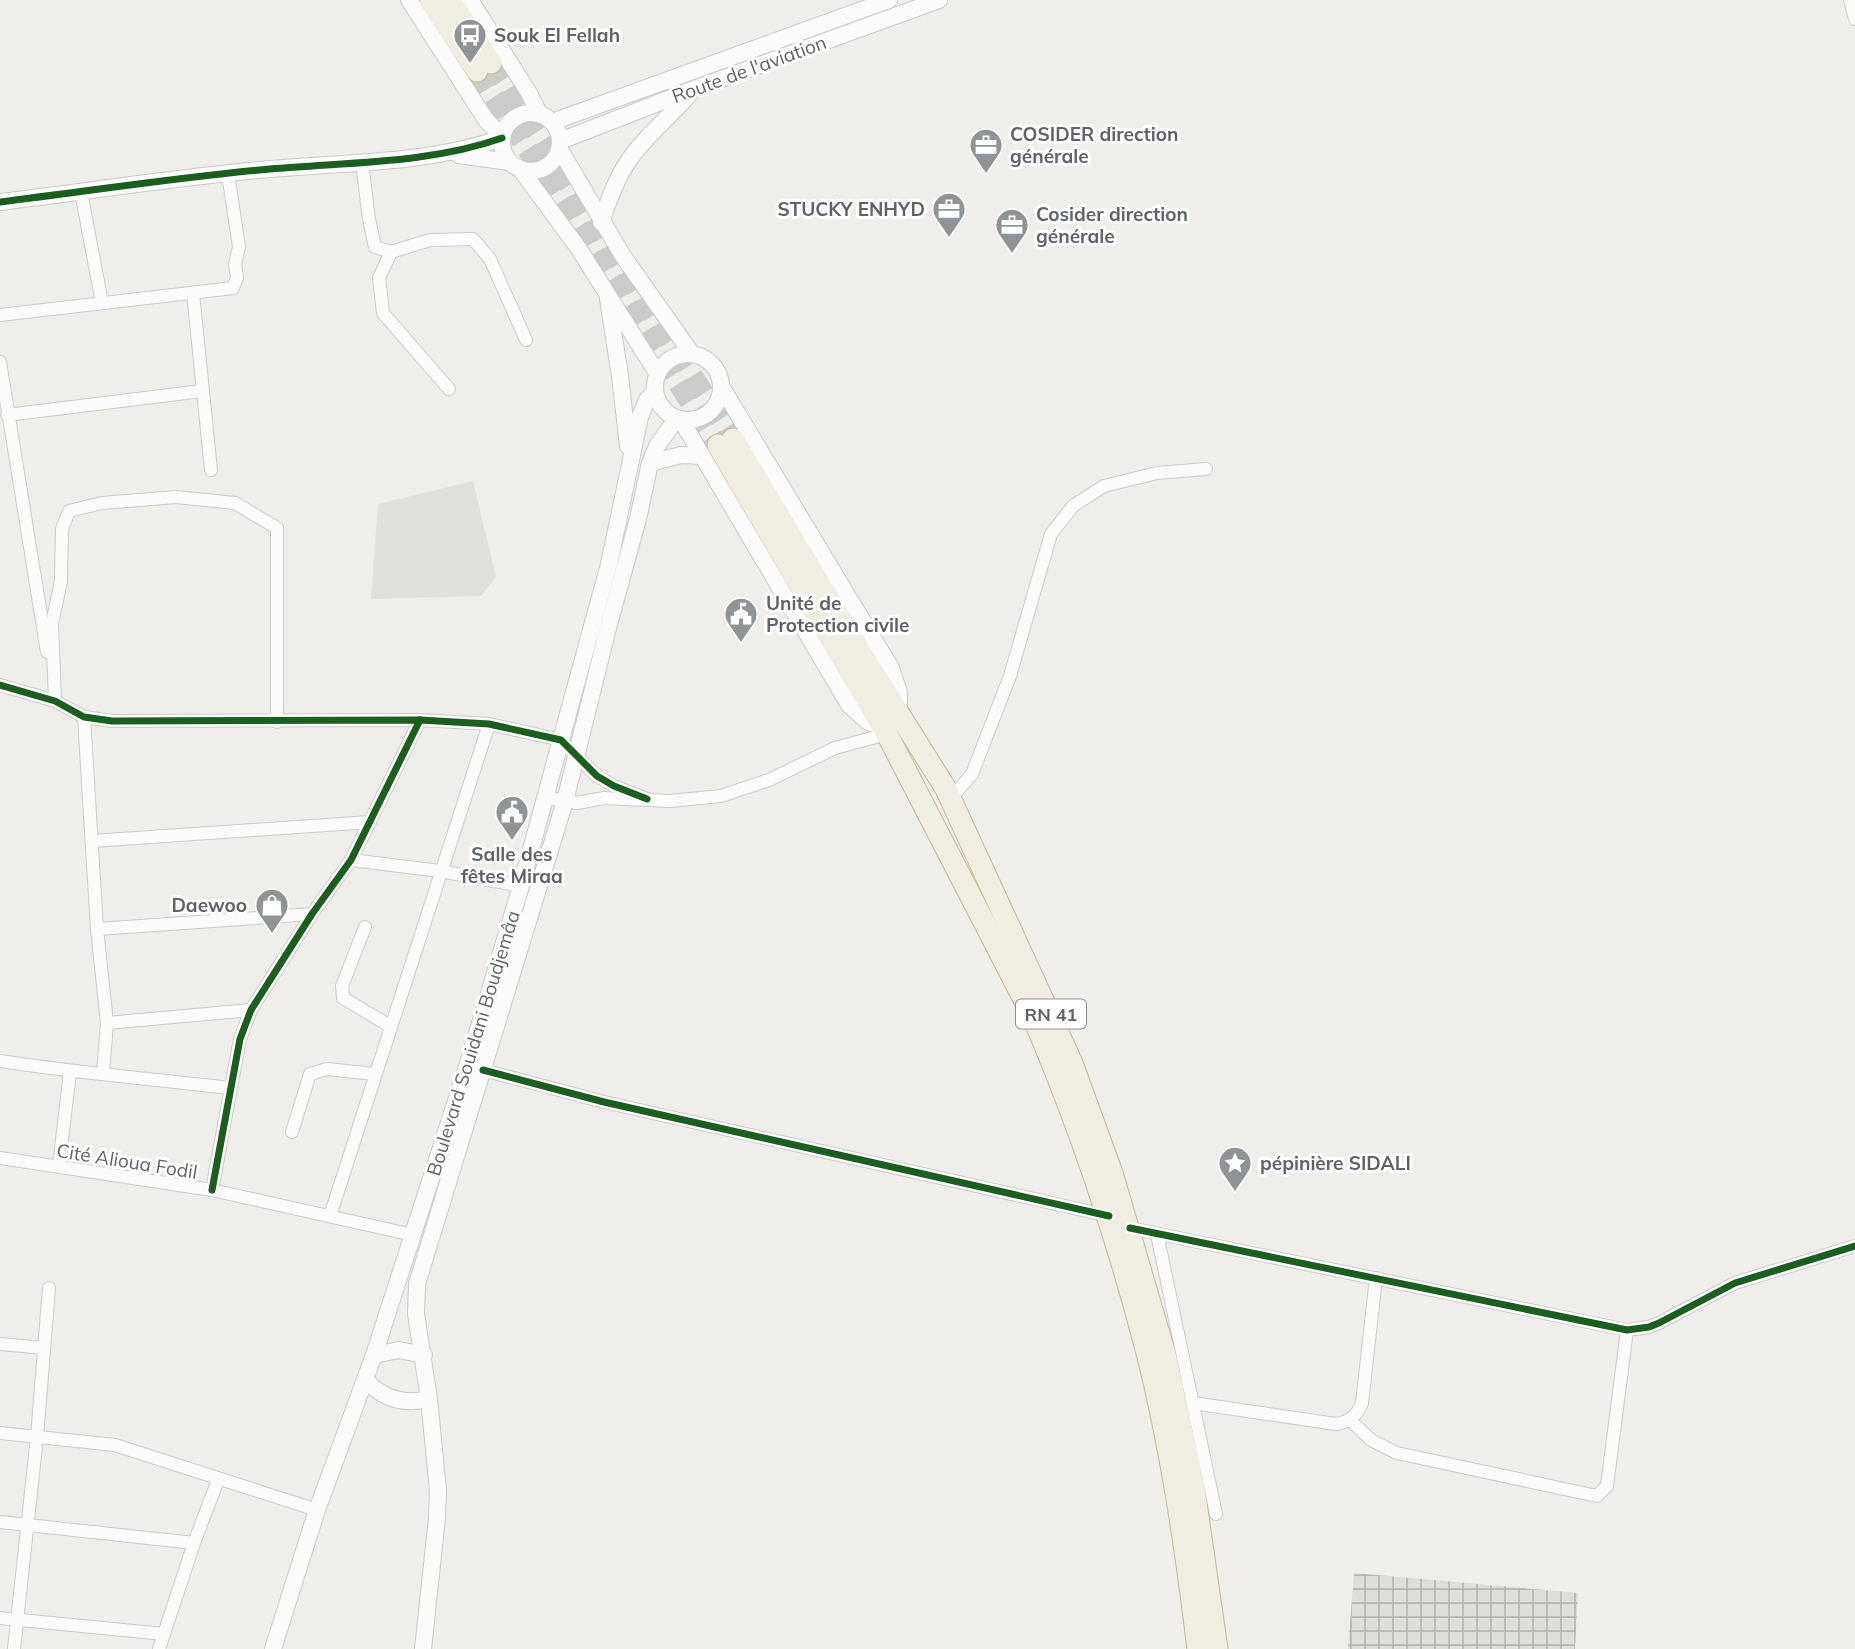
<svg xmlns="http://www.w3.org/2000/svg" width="1855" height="1649" font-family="Mulish,sans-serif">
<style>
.industrial{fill:url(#industrial-grid)}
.education{fill:#e2e0da}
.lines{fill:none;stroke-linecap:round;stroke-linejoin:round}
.highway-tunnel{stroke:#cbcbca;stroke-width:21;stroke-dasharray:21 10;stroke-linecap:butt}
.street-casing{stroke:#cbcccc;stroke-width:14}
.secondary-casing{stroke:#cacacb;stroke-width:18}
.highway-casing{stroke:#c8b996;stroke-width:23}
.street{stroke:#fdfcfc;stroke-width:12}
.secondary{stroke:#fdfcfc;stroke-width:16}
.highway{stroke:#f0ede3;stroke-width:21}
.cycleway-casing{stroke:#fff;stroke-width:11}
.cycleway{stroke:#1b5e20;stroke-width:7}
.labels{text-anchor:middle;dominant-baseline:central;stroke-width:6;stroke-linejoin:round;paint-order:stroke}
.shield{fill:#fff;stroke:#8f9295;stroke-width:2}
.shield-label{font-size:18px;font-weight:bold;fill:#5f6368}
.poi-label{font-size:19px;font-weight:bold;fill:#5f6368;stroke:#fff;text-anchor:start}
.street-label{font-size:19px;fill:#5f6368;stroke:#fff}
</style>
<defs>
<pattern id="industrial-grid" width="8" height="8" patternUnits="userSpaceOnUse" patternTransform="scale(1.75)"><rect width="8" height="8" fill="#dfddda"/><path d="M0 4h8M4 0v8" fill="none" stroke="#b8b7b5"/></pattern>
</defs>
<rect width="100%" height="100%" fill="#efeeea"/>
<!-- industrial -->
<polygon class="industrial" points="1354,1573 1578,1593 1575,1649 1348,1649"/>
<!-- education -->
<polygon class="education" points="473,481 496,577 481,596 371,599 378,504"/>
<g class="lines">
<!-- highway-tunnel -->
<g class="highway-tunnel">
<polyline points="491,63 733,439"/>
<polyline points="477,71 718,445"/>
</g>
<defs>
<g id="street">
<polyline points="1850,0 1855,19"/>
<polyline points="362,163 369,219 375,247 391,252 430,240 473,239 490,259 526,340"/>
<polyline points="81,192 102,303"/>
<polyline points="391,252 379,278 383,313 449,389"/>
<polyline points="193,293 211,470"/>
<polyline points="0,315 233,288 237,278 235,264 239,247 228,174"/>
<polyline points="0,362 47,652"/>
<polyline points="7,415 202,391"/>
<polyline points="0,685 55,701 84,717 112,721 420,720 489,724 561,740 597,776 614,786 647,799"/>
<polyline points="55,701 52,624 61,581 62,529 69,511 102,503 176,497 235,503 277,528 277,722"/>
<polyline points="84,717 97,929 107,1023 103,1073"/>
<polyline points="545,797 577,803 604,798 670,801 721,796 769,780 835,748 887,734"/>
<polyline points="951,798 972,774 1010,676 1051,534 1073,506 1104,486 1157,473 1206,469"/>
<polyline points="92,841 370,822"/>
<polyline points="351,860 440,871 521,886"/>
<polyline points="365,927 342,986 343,998 390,1026"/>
<polyline points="97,929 312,914"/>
<polyline points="107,1023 251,1010"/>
<path d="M0 1061C76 1073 153 1079 230 1088"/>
<polyline points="483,1070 604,1102 1109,1216"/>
<polyline points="292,1132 310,1074 327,1069 375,1074"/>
<polyline points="0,1158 212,1190 413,1235"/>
<polyline points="59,1165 70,1072"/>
<polyline points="212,1190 240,1039 251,1010 312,914 351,860 420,720"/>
<polyline points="330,1216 489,724"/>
<polyline points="1130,1228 1627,1330 1649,1327 1659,1323 1735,1283 1855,1246"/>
<polyline points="1157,1234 1216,1514"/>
<polyline points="0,1344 44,1348"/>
<path d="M1193 1403 1336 1424C1349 1422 1357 1416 1362 1403L1376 1278"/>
<polyline points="1350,1420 1371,1440 1397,1453 1597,1496 1607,1486 1627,1330"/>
<polyline points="0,1433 115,1445 317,1510"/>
<polyline points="0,1522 194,1543"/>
<polyline points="0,1618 164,1634"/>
<polyline points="14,1649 37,1437 49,1288"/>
<polyline points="159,1649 194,1543 218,1480"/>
</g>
<g id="secondary">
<polyline points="409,0 486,120 502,136"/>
<polyline points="470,0 529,93 540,115"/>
<circle cx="531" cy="142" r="29"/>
<polyline points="552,122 889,0"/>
<polyline points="560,141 694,89 939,0"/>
<polyline points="559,148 623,256 692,354"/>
<polyline points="459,155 509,162"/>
<polyline points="521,170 579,249 657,373"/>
<path d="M0 202C90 191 180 177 270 169 348 162 428 164 502 138"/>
<path d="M601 222C610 197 618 173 635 152 652 130 674 113 692 91"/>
<polyline points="608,299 620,376 628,446"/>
<circle cx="688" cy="387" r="33"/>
<polyline points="721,386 891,668 899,692 899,714"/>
<polyline points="681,420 849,705 868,722 883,727"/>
<polyline points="650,463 681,455 702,456"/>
<polyline points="374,1355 399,1350 424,1355"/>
<path d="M366 1380C383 1399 404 1405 429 1399"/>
<polyline points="273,1649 317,1510 374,1355 466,1070 521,886 609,564 640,417 647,400 655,390"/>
<polyline points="423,1649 437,1518 438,1490 429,1399 416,1314 417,1284 565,801 608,628 638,519 650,463 657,446 677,418"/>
</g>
<g id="highway">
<polyline points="430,0 477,71"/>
<polyline points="450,0 491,63"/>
<polyline points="733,439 862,655 946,789 1072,1063 1112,1173 1165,1354 1193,1482 1217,1649"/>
<path d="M718 445 887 734 1033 1017C1080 1127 1118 1240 1148 1357 1172 1453 1186 1551 1198 1649"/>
</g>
</defs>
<!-- street casing -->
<use href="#street" class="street-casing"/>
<!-- secondary casing -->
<use href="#secondary" class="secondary-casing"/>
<!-- highway casing -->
<use href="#highway" class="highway-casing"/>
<!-- street -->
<use href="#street" class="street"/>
<!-- secondary -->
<use href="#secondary" class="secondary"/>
<!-- highway -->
<use href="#highway" class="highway"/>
<defs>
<g id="cycleway">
<path d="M0 202C90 191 180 177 270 169 348 162 428 164 502 138"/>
<polyline points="0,685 55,701 84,717 112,721 420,720 489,724 561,740 597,776 614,786 647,799"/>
<polyline points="483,1070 604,1102 1109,1216"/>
<polyline points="212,1190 240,1039 251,1010 312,914 351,860 420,720"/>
<polyline points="1130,1228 1627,1330 1649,1327 1659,1323 1735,1283 1855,1246"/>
</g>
</defs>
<!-- cycleway casing -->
<use href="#cycleway" class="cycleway-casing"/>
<!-- cycleway -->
<use href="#cycleway" class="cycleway"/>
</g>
<!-- icons -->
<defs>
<symbol id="bus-pin" viewBox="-11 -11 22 30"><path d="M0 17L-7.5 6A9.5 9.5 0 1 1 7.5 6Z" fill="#919496" stroke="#fff"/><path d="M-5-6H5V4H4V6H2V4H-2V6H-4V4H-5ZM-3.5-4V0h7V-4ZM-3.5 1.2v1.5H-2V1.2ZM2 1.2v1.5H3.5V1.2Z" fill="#fff"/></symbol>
<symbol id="office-pin" viewBox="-11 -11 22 30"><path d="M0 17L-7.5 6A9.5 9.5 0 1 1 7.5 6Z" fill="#919496" stroke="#fff"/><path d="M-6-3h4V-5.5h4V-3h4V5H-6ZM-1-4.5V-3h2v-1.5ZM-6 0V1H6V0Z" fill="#fff"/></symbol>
<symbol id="civic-pin" viewBox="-11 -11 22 30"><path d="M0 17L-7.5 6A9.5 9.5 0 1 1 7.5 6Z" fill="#919496" stroke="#fff"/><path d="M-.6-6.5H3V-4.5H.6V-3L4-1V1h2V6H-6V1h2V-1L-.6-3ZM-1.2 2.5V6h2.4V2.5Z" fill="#fff"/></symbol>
<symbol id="shop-pin" viewBox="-11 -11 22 30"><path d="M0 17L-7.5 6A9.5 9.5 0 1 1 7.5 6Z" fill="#919496" stroke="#fff"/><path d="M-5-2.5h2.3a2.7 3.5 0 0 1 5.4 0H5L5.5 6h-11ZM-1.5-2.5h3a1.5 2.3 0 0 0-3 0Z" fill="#fff"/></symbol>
<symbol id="sight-pin" viewBox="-11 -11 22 30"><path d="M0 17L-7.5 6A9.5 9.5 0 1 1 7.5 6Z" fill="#919496" stroke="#fff"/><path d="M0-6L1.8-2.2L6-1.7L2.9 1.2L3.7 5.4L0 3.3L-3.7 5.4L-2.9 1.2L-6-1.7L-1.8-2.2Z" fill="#fff"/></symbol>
</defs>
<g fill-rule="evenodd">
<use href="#bus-pin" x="451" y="16" width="38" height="52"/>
<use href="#office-pin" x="967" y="126" width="38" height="52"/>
<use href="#office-pin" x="930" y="190" width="38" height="52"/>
<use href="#office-pin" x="993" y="206" width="38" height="52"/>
<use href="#civic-pin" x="722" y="595" width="38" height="52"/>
<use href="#civic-pin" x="493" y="793" width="38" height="52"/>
<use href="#shop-pin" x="253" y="886" width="38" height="52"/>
<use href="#sight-pin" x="1216" y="1144" width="38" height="52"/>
</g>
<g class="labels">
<!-- shield labels -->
<rect class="shield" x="1016" y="999.5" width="70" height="29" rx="5"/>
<g class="shield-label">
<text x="1051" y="1014">RN 41</text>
</g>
<!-- poi labels -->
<g class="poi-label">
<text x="494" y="35">Souk El Fellah</text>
<text x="1010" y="134">COSIDER direction<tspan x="1010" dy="22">générale</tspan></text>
<text x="925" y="209" text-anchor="end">STUCKY ENHYD</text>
<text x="1036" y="214">Cosider direction<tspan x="1036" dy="22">générale</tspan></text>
<text x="766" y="603">Unité de<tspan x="766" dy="22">Protection civile</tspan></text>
<text x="512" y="854" text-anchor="middle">Salle des<tspan x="512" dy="22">fêtes Miraa</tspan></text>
<text x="247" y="905" text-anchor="end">Daewoo</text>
<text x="1260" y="1163">pépinière SIDALI</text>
</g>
<!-- street labels -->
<g class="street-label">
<text transform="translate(749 69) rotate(-20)">Route de l'aviation</text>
<text transform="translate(473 1043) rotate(-73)">Boulevard Souidani Boudjemâa</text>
<text transform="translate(127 1161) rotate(9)">Cité Alioua Fodil</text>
</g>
</g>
</svg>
